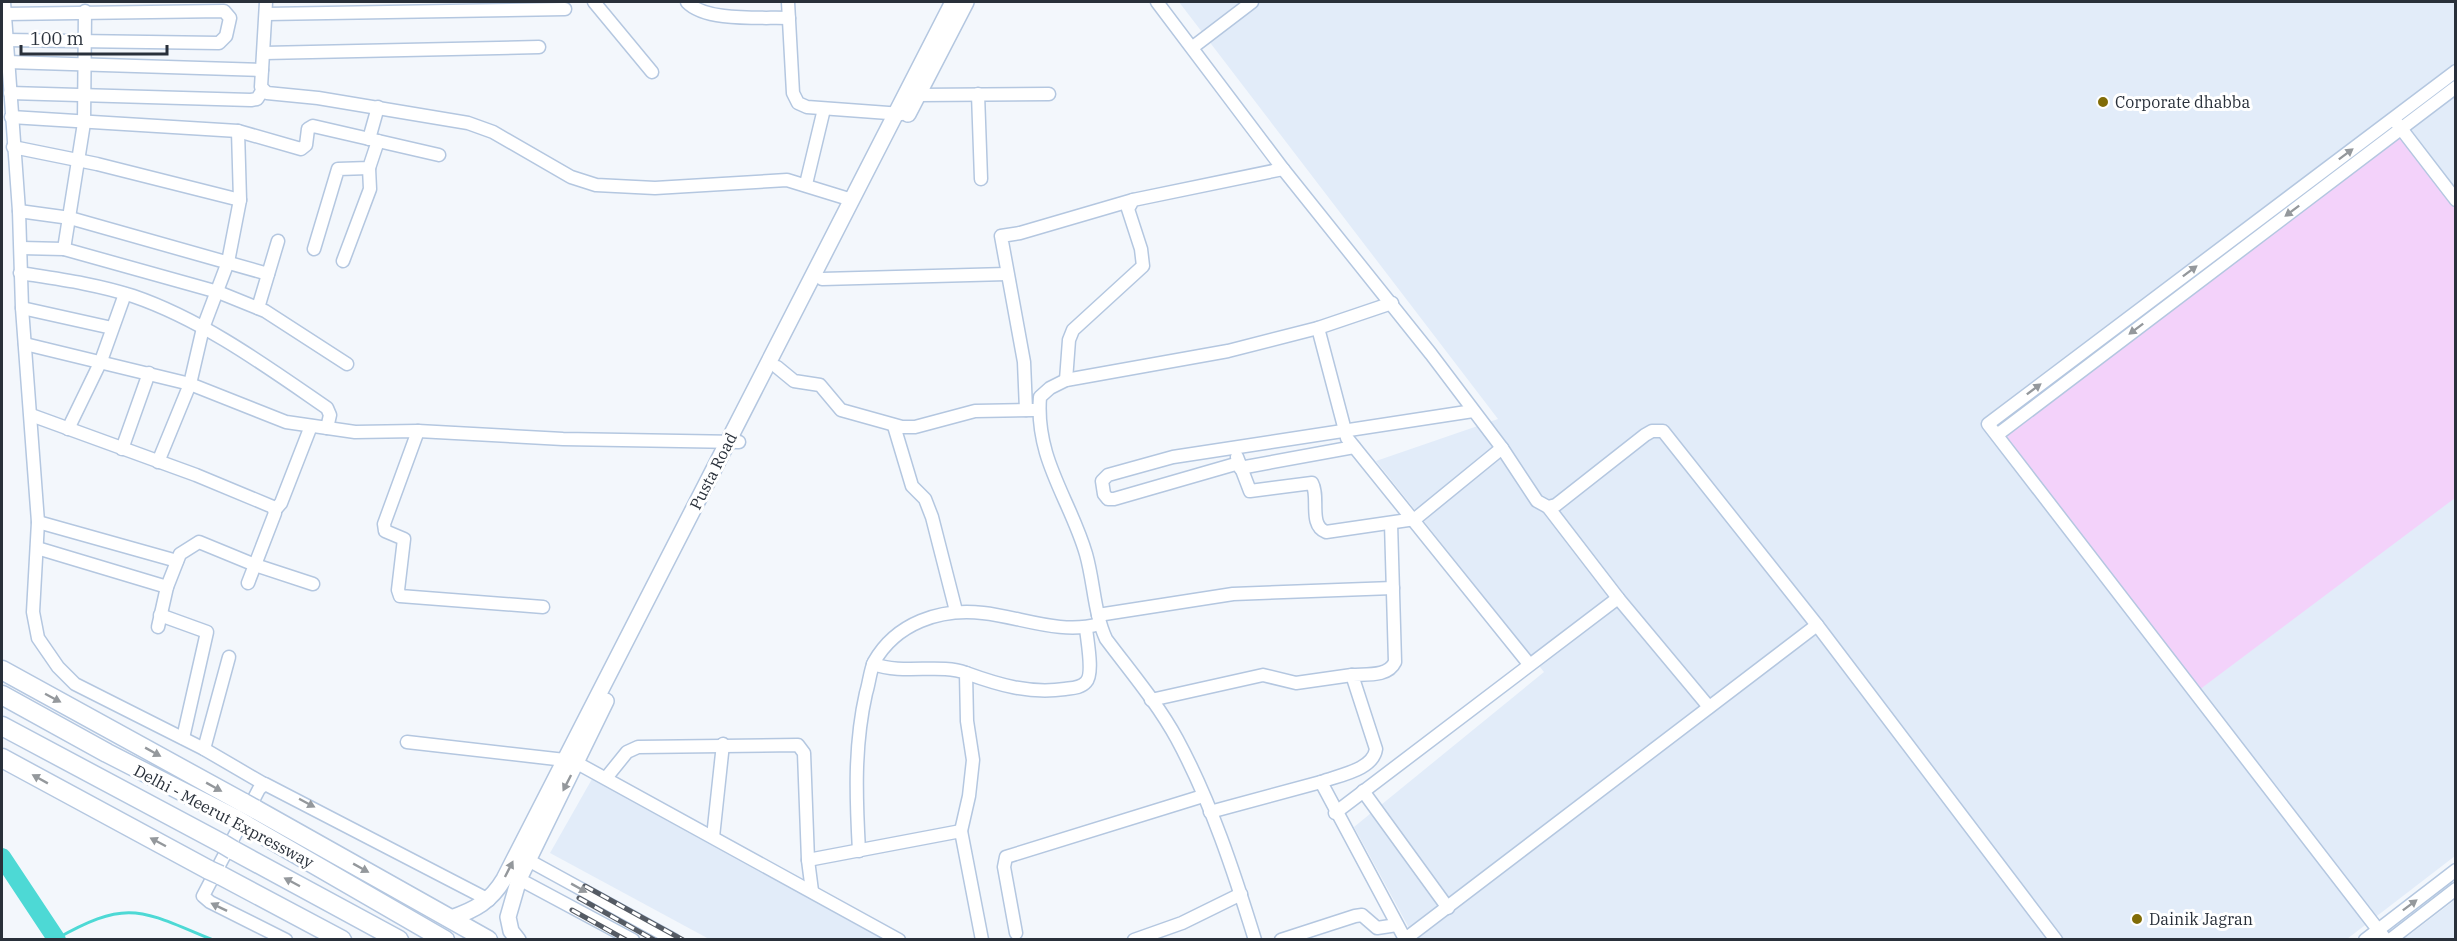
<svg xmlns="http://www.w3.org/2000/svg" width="2457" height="941" font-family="'IBM Plex Serif',serif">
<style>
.built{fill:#e2ecf9}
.green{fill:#f3d2fa}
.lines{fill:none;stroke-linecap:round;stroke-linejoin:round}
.stream{stroke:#4dd9d5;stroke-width:3}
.river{stroke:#4dd9d5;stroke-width:18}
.minor-casing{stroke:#b4c7e0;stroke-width:15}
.major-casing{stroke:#b4c7e0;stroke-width:18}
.highway-casing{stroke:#b4c7e0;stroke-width:21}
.minor{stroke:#fff;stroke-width:12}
.major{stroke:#fff;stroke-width:15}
.highway{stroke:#fff;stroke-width:18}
.rail-casing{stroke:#555b64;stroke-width:5}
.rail{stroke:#fff;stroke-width:3;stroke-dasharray:9;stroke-linecap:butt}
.highway-bridge-casing{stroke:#b4c7e0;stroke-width:21;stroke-linecap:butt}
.highway-bridge{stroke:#fff;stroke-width:18}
.oneway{fill:#94989c}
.poi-dot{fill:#816c07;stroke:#fff;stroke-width:2}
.labels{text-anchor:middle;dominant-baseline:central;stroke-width:6;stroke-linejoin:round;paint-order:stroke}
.poi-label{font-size:16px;fill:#29303a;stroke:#fff;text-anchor:start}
.street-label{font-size:16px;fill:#29303a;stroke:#fff}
</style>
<rect width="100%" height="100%" fill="#f3f7fc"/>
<!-- built -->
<g class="built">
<polygon points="1179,2 2455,2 2455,856 2347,939 1415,939 1354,827 1544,672 1376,461 1498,419"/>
<polygon points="592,779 885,939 709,939 550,853"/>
<polygon points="2455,900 2455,939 2404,939"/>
</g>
<!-- green -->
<polygon class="green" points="2401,128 2455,200 2455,498 2195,693 1988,424"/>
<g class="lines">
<!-- stream -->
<path class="stream" d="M56 939C129 898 140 910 213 940"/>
<!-- river -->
<polyline class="river" points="2,857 57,940"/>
<defs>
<g id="minor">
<polyline points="4,2 19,211 22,308 38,522 33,612 38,638 58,667 75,684 204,749 264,784"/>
<polyline points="266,2 261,87 267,93 318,98 468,123 493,132 571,177 596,185 655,188 787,180 852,200"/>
<polyline points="594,2 652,72"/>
<path d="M687 2C706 22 761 17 789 18"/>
<polyline points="788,2 793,93 798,103 807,107 902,114"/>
<polyline points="1157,2 1283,169 1431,354 1502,448 1537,501 1548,507 1556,505 1645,435 1652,431 1663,431 1817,625 2056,940"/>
<polyline points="4,14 224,11 230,18 226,36 219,43 5,40"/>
<polyline points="266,14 565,9"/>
<polyline points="1193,47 1252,2"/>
<polyline points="264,53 539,47"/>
<polyline points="7,62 262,70"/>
<polyline points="10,93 251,100 257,99 262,91"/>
<polyline points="978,94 981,179"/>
<polyline points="918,95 1049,94"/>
<polyline points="11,117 238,131 301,149 306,145 308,129 313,126 439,155"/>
<polyline points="2396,122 2456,200"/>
<polyline points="369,139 378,107"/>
<polyline points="13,147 97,164 240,200"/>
<polyline points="806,184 824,109"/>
<polyline points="19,211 70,218 268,274"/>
<polyline points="21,248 64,249 218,292 265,311 347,364"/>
<polyline points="64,249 84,123 85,11"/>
<polyline points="314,249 338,169 369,168 378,141"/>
<polyline points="343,261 370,189 369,168"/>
<path d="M20 273C58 279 96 284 133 296 203 320 266 366 327 408L330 415 327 428"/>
<polyline points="822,279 1007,274"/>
<polyline points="22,308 112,328"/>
<polyline points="258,308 278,241"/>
<polyline points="1318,328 1347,438 1529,664"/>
<polyline points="25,344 190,384 286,422 355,432 418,431 563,439 739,442"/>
<polyline points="777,367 794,381 820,385 841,410 902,427 915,427 975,411 1034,410"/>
<polyline points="1066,380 1069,340 1073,330 1143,266 1141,249 1128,209 1133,200 1283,169"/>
<polyline points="1026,410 1024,362 1001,236 1020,233 1133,200"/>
<polyline points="31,415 196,475 273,507 275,513 248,583"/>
<polyline points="894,426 912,486 925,499 932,517 956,611"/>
<polyline points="68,429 101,361 125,294"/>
<polyline points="418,431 384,524 385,531 404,539 398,590 400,596 543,607"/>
<polyline points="1997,435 2456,87"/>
<polyline points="122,449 149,373"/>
<path d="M1237 457 1250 491 1312 483C1320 497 1308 525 1326 532L1415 519 1502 448"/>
<polyline points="158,462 190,384 203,328 228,262 240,200 238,131"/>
<polyline points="1239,463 1114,499 1108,499 1104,494 1102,481 1108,475 1173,457 1473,411"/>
<polyline points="1240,468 1354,447"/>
<polyline points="1548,507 1618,598 1709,707"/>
<polyline points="275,510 281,503 311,426"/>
<polyline points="38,522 177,561"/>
<path d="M1391 523 1395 662C1388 677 1367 674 1352 675L1376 749C1373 770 1339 775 1321 782L1405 939"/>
<polyline points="37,548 167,587 158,627"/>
<polyline points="167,587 180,554 199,542 255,565 313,584"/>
<polyline points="160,615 207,632 183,738"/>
<polyline points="1098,615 1233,594 1393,588"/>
<path d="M873 664C904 675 940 663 966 673L967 721 973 760 969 796 961 831"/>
<path d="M966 673C999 685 1029 694 1065 689 1072 688 1081 688 1086 682 1094 674 1087 640 1086 628"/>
<polyline points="1151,700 1263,675 1296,683 1352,675"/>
<polyline points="407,742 565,760"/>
<polyline points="204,749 229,657"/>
<polyline points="577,763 899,940"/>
<polyline points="606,778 627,752 638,747 798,745 804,753 808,860 812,891"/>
<polyline points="1363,791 1448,908"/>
<polyline points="1210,812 1321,782"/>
<polyline points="1335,813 1618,598"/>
<polyline points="713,837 723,744"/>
<path d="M859 851C856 797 854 746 866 693 869 684 870 671 874 662 896 623 940 608 983 613 1021 617 1061 635 1099 624"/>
<polyline points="528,860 674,940"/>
<polyline points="808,860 961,831 982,940"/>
<polyline points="519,879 633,940"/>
<polyline points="1016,933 1004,867 1006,857 1203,796"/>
<polyline points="286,940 210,902 203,896 259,789 265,784 489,900"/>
<polyline points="1134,940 1182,923 1241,894"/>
<path d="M1255 940C1234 872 1211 802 1177 739 1158 704 1130 671 1106 639 1094 613 1094 582 1086 554 1070 499 1035 459 1040 397L1050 388 1066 380 1228 351 1318 328 1392 303"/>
<polyline points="1281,940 1355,916 1362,915 1377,928 1397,925"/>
<polyline points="1404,940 1817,625"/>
<polyline points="2365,940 2456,870"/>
<polyline points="2386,940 1988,424 2456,71"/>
<polyline points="2390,940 2456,889"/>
</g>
<g id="major">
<polyline points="908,114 966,2"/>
<path d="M451 918C475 910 491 901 504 879L953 2"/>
<polyline points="518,940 511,931 508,917 519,879 606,701"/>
</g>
<g id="highway">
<polyline points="2,670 244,803"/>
<polyline points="2,695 107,753 236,819"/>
<polyline points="2,726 223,844"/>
<polyline points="2,758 209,870"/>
<polyline points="255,809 488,940"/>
<polyline points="246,825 445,940"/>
<polyline points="233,850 399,940"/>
<polyline points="220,875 342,940"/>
</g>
</defs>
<!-- minor casing -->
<use href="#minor" class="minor-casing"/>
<!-- major casing -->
<use href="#major" class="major-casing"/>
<!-- highway casing -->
<use href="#highway" class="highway-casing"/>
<!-- minor -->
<use href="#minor" class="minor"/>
<!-- major -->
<use href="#major" class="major"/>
<!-- highway -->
<use href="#highway" class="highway"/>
<defs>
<g id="rail">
<polyline points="585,886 683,940"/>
<polyline points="579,898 654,940"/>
<polyline points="572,910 626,940"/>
</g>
</defs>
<!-- rail casing -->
<use href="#rail" class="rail-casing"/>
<!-- rail -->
<use href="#rail" class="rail"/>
<defs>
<g id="highway-bridge">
<polyline points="244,803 255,809"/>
<polyline points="236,819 246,825"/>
<polyline points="223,844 233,850"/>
<polyline points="209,870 220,875"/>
</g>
</defs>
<!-- highway-bridge casing -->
<use href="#highway-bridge" class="highway-bridge-casing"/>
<!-- highway-bridge -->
<use href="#highway-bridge" class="highway-bridge"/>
</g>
<!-- one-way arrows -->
<defs><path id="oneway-solid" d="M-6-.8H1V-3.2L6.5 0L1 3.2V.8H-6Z" transform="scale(1.5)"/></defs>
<g class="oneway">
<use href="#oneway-solid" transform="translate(2346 154) rotate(-37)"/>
<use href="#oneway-solid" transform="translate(2292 211) rotate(143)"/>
<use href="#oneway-solid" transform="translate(2190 271) rotate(-37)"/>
<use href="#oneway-solid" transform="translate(2136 329) rotate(143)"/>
<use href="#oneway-solid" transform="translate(2034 389) rotate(-37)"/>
<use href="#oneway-solid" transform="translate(53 698) rotate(28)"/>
<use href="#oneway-solid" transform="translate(153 752) rotate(29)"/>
<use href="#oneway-solid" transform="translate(40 779) rotate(-151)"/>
<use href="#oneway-solid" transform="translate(567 783) rotate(117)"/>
<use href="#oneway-solid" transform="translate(214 787) rotate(29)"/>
<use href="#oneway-solid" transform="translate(307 803) rotate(28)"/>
<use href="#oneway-solid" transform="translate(158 842) rotate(-152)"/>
<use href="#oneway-solid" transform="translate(361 868) rotate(29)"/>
<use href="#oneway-solid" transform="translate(509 869) rotate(-63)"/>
<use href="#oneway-solid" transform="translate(292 882) rotate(-152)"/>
<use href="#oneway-solid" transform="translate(579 888) rotate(29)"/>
<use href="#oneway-solid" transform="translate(2410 905) rotate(-37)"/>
<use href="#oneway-solid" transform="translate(219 907) rotate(-154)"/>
</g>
<!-- markers -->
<g class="poi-dot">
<circle cx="2103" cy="102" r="6"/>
<circle cx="2137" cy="919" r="6"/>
</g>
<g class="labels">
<!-- poi labels -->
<g class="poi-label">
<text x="2115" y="102">Corporate dhabba</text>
<text x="2149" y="919">Dainik Jagran</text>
</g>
<!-- street labels -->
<g class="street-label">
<text transform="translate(713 471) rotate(-63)">Pusta Road</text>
<text transform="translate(224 816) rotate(28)">Delhi - Meerut Expressway</text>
</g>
</g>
<!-- border -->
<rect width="2457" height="941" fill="none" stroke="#29303a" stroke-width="6"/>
<!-- scale -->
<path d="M21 45v9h146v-9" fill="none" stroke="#29303a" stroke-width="3"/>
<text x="30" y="45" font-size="18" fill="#29303a" stroke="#ffffff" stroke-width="4.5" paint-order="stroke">100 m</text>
</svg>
